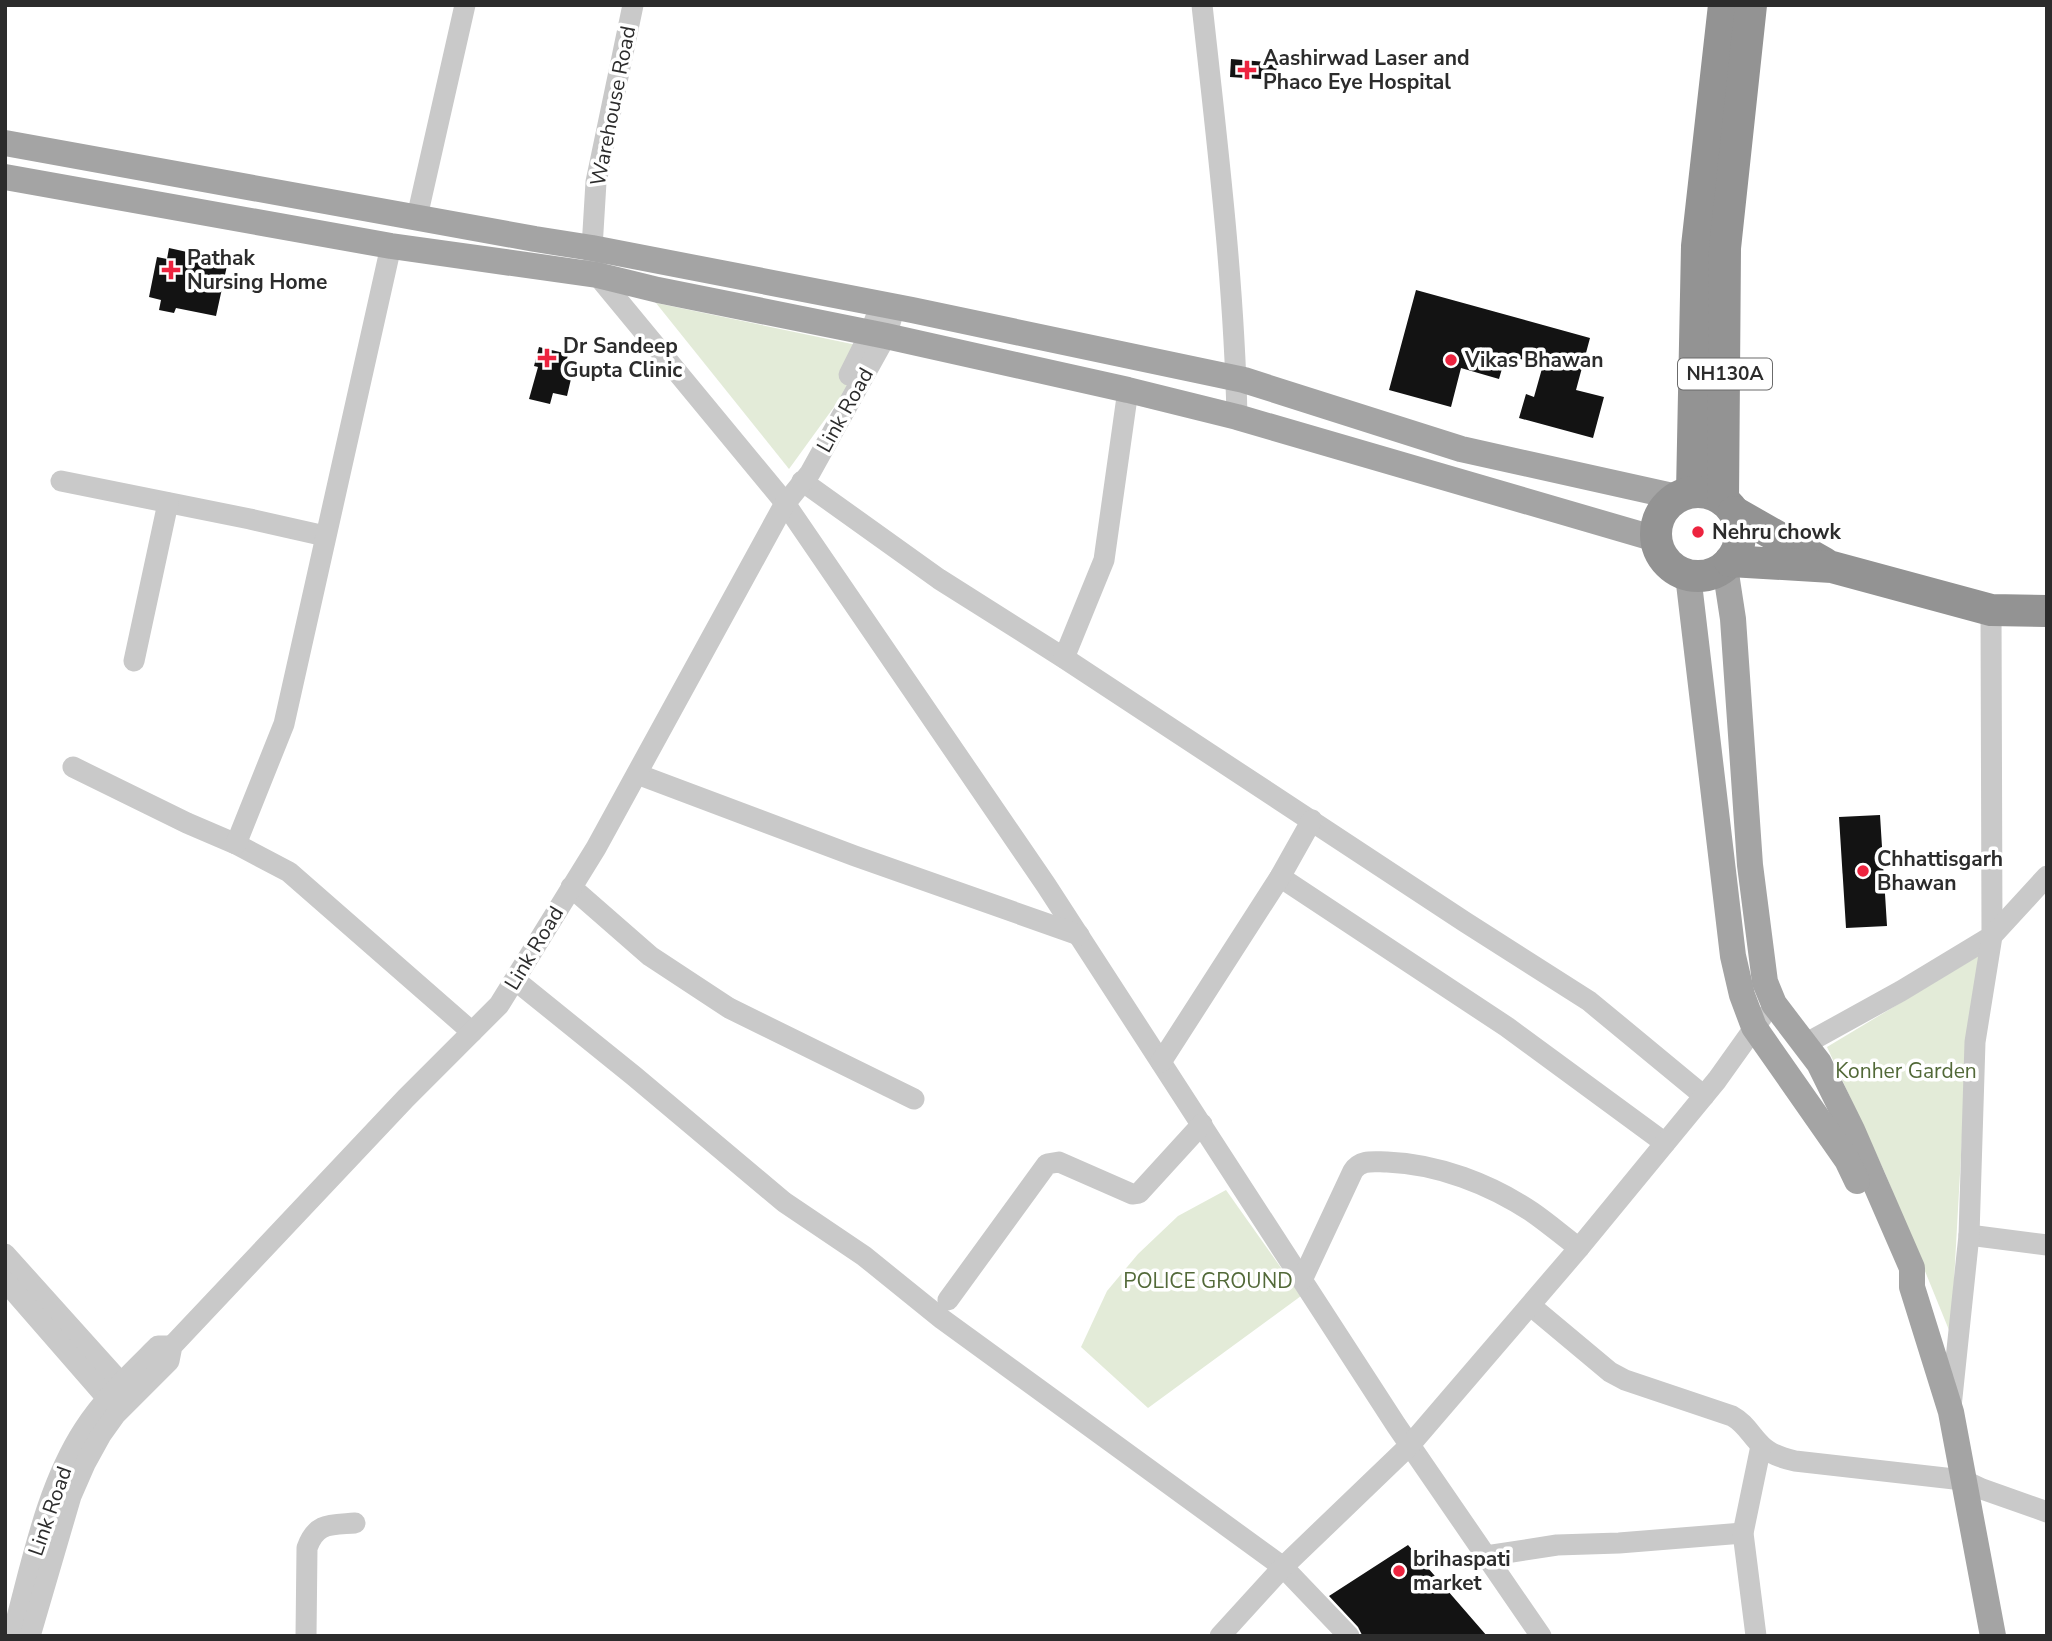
<svg xmlns="http://www.w3.org/2000/svg" width="2052" height="1641" font-family="'Nunito Sans',sans-serif">
<style>
.green{fill:#e3ebd8}
.building{fill:#131313}
.lines{fill:none;stroke-linecap:round;stroke-linejoin:round}
.minor{stroke:#c9c9c9;stroke-width:21}
.major{stroke:#a4a4a4;stroke-width:26}
.highway{stroke:#939393;stroke-width:32}
.poi-dot{fill:#ed243f;stroke:#fff;stroke-width:2.5}
.labels{text-anchor:middle;dominant-baseline:central;stroke-width:7;stroke-linejoin:round;paint-order:stroke}
.shield{fill:#fff;stroke:#6b6b6b;stroke-width:2}
.shield-label{font-size:19px;font-weight:bold;fill:#2c2c2c}
.poi-label{font-size:21px;font-weight:bold;fill:#2c2c2c;stroke:#fff;text-anchor:start}
.street-label{font-size:21px;fill:#2c2c2c;stroke:#fff}
.park-label{font-size:21px;fill:#526938;stroke:#fff}
</style>
<rect width="100%" height="100%" fill="#fff"/>
<!-- green -->
<g class="green">
<polygon points="656,303 876,349 789,469"/>
<polygon points="1980,955 1964,1101 1951,1335 1885,1173 1827,1047"/>
<polygon points="1226,1190 1301,1296 1148,1408 1081,1347 1107,1291 1138,1254 1178,1216"/>
</g>
<!-- building -->
<g class="building">
<polygon points="1231,59 1277,63 1276,80 1230,77"/>
<polygon points="169,248 228,261 216,316 176,308 174,313 159,310 161,300 149,297 157,257 167,259"/>
<polygon points="1416,290 1590,338 1576,390 1604,397 1593,438 1519,418 1526,394 1534,397 1543,365 1506,355 1499,379 1461,368 1451,407 1389,390"/>
<polygon points="539,347 568,354 566,365 574,366 567,396 553,393 550,404 529,399 538,367 534,366"/>
<polygon points="1880,815 1887,926 1846,928 1839,817"/>
<polygon points="1408,1545 1487,1636 1362,1635 1358,1627 1329,1596"/>
</g>
<g class="lines">
<!-- minor -->
<g class="minor">
<polyline points="633,5 596,182 592,248 597,275 782,499 1046,885 1396,1425 1541,1636"/>
<path d="M1202 5C1217 142 1234 279 1237 417"/>
<polyline points="417,217 465,5"/>
<polyline points="849,375 870,333 881,304"/>
<polyline points="61,481 250,519 325,536"/>
<polyline points="802,481 939,579 1064,658 1465,922 1589,1001 1704,1096"/>
<polyline points="1064,658 1104,560 1128,390"/>
<polyline points="134,661 168,503"/>
<polyline points="73,767 187,823 236,844 289,872 472,1032"/>
<polyline points="637,774 855,856 1079,935"/>
<polyline points="236,844 284,724 391,246"/>
<polyline points="1280,877 1507,1027 1665,1143"/>
<polyline points="571,887 650,956 729,1008 914,1099"/>
<polyline points="515,980 634,1076 784,1202 864,1256 942,1319 1283,1567 1349,1636"/>
<polyline points="1805,1044 1901,991 1992,936 1991,610"/>
<polyline points="1161,1062 1280,877 1312,820"/>
<polyline points="1969,1235 2047,1245"/>
<polyline points="5,1254 122,1384"/>
<path d="M1302 1280 1353 1171C1361 1159 1374 1162 1387 1162 1438 1164 1490 1184 1532 1212 1548 1223 1563 1236 1579 1248"/>
<polyline points="5,1281 107,1398"/>
<polyline points="948,1300 1047,1164 1059,1162 1132,1194 1139,1193 1202,1124"/>
<path d="M1531 1306 1610 1372 1625 1380 1732 1416C1745 1423 1750 1434 1760 1444 1769 1454 1782 1458 1795 1461L1963 1480 1982 1489 2047 1512"/>
<polyline points="1951,1407 1969,1235 1975,1042 1992,936 2047,876"/>
<polyline points="1486,1556 1557,1545 1619,1543 1743,1533"/>
<path d="M12 1636C31 1568 45 1489 84 1429 104 1398 132 1372 158 1346H172"/>
<polyline points="30,1636 71,1496 85,1464 101,1435 116,1414 169,1361 172,1346 406,1098 499,1005 596,848 784,505 810,473 886,336 895,307"/>
<path d="M306 1636 307 1548C316 1522 331 1525 355 1523"/>
<polyline points="1220,1636 1283,1567 1410,1445 1579,1248 1717,1080 1762,1017"/>
<polyline points="1756,1636 1743,1533 1761,1446"/>
</g>
<!-- major -->
<g class="major">
<polyline points="5,143 535,239 592,248 912,310 1244,380 1461,449 1677,497"/>
<polyline points="5,177 391,246 597,275 658,290 886,336 1128,390 1237,417 1656,539"/>
<polyline points="1725,567 1733,619 1750,865 1765,982 1774,1004 1819,1063 1852,1130 1912,1268 1912,1287 1951,1412 1993,1636"/>
<polyline points="1688,575 1733,956 1742,995 1754,1027 1847,1160 1857,1181"/>
</g>
<!-- highway -->
<g class="highway">
<polyline points="1692,492 1697,246 1724,5"/>
<circle cx="1698" cy="534" r="42"/>
<polyline points="1723,500 1725,248 1751,5"/>
<polyline points="1734,512 1824,563"/>
<polyline points="1730,561 1832,567 1991,610 2047,611"/>
</g>
</g>
<!-- markers -->
<g class="poi-dot">
<path d="M1243.5 59.5h7v7h7v7h-7v7h-7v-7h-7v-7h7z"/>
<path d="M167.5 259.5h7v7h7v7h-7v7h-7v-7h-7v-7h7z"/>
<path d="M543.5 347.5h7v7h7v7h-7v7h-7v-7h-7v-7h7z"/>
<circle cx="1451" cy="360" r="7"/>
<circle cx="1698" cy="532" r="7"/>
<circle cx="1863" cy="871" r="7"/>
<circle cx="1399" cy="1571" r="7"/>
</g>
<g class="labels">
<!-- shield labels -->
<rect class="shield" x="1678" y="358.5" width="94" height="31" rx="5"/>
<g class="shield-label">
<text x="1725" y="374">NH130A</text>
</g>
<!-- poi labels -->
<g class="poi-label">
<text x="1263" y="58">Aashirwad Laser and<tspan x="1263" dy="24">Phaco Eye Hospital</tspan></text>
<text x="187" y="258">Pathak<tspan x="187" dy="24">Nursing Home</tspan></text>
<text x="563" y="346">Dr Sandeep<tspan x="563" dy="24">Gupta Clinic</tspan></text>
<text x="1465" y="360">Vikas Bhawan</text>
<text x="1712" y="532">Nehru chowk</text>
<text x="1877" y="859">Chhattisgarh<tspan x="1877" dy="24">Bhawan</tspan></text>
<text x="1413" y="1559">brihaspati<tspan x="1413" dy="24">market</tspan></text>
</g>
<!-- street labels -->
<g class="street-label">
<text transform="translate(613 106) rotate(-79)">Warehouse Road</text>
<text transform="translate(845 410) rotate(-61)">Link Road</text>
<text transform="translate(534 948) rotate(-59)">Link Road</text>
<text transform="translate(50 1511) rotate(-71)">Link Road</text>
</g>
<!-- park labels -->
<g class="park-label">
<text x="1906" y="1071">Konher Garden</text>
<text x="1208" y="1281">POLICE GROUND</text>
</g>
</g>
<!-- border -->
<rect width="2052" height="1641" fill="none" stroke="#2c2c2c" stroke-width="14"/>
</svg>
